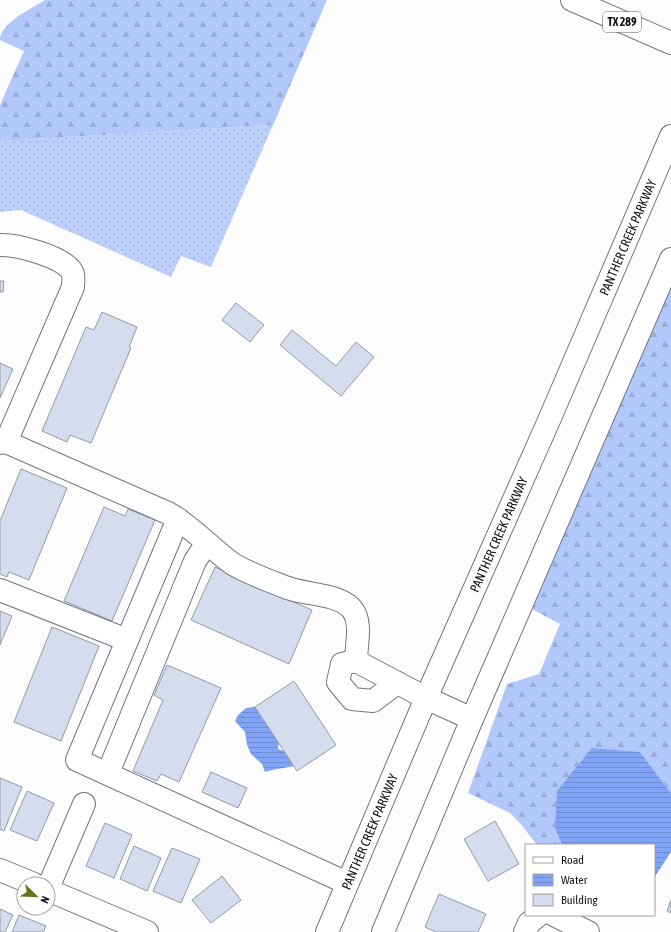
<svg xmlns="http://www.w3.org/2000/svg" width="671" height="932" font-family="'Asap Condensed',sans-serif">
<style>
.grass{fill:url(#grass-dots)}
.forest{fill:url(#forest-firs)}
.water{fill:url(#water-rules)}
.building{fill:#d4dced;stroke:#929aa9}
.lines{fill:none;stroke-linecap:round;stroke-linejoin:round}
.minor-casing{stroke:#6f7685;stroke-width:24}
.major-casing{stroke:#6f7685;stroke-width:24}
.minor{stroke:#fff;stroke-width:22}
.major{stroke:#fff;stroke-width:22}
.labels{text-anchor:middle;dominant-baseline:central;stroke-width:3.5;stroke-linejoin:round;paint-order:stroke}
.shield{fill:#fff;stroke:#595b5f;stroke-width:1}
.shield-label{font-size:12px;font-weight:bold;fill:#12151a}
.street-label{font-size:13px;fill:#12151a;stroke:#fff}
</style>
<defs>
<pattern id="grass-dots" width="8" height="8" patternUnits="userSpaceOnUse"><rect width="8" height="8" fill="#bdd0fb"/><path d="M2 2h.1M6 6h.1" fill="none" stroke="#a1b2d7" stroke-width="1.8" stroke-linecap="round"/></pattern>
<pattern id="forest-firs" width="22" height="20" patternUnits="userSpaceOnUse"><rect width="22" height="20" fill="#b2c8fb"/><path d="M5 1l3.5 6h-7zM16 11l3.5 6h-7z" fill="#98abd7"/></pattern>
<pattern id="water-rules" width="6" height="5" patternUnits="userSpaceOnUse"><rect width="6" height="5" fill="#82a4f6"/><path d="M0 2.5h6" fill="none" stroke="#6f8cd2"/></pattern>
</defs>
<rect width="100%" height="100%" fill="#fcfcfc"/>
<!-- grass -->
<polygon class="grass" points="273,125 211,267 181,256 171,277 21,210 0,212 0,141"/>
<!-- forest -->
<g class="forest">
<path d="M45 0H327L273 125 0 141V105L24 51 0 40C0 23 31 9 45 0Z"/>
<polygon points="671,269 671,793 640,752 555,828 562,845 537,845 520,823 510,813 468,793 507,684 539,674 560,624 530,608"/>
</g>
<!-- water -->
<g class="water">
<path d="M255 707 263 720 275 725 280 736 278 749 284 751 299 765C288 768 276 768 265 772L262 764 251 754 247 745 245 732 235 721 238 715 246 708Z"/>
<polygon points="592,748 640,752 671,793 671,852 654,878 654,845 562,845 555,828 557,791"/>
</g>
<!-- building -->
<g class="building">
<polygon points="0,281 4,281 3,292 0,292"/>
<polygon points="236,303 264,325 250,342 222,320"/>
<polygon points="102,312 137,327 129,347 131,348 91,443 70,435 67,442 42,431 86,327 94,330"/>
<polygon points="292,330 336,366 356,342 374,357 341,396 280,345"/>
<polygon points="0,363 13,369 0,398"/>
<polygon points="21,469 67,488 29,580 9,572 7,577 0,574 0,521"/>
<polygon points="104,507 125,516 128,509 155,520 112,621 64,601"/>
<polygon points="215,567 312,610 289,664 191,620"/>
<polygon points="0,611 12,616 0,645"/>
<polygon points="52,627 99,646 61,741 14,722"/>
<polygon points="167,665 221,688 179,782 161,774 157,781 133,771 163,700 154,695"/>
<polygon points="294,681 336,745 297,771 255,707"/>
<polygon points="211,772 247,788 238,808 202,792"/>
<polygon points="0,778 22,787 4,831 0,829"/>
<polygon points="27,791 54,803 37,841 10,830"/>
<polygon points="495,821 519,864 488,881 464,839"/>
<polygon points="105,823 132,835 114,878 86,866"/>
<polygon points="134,846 161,858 147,891 120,879"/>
<polygon points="172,848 200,859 181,903 153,891"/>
<polygon points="222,876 241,900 211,923 192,900"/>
<polygon points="439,894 486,914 478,932 436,932 425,927"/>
<polygon points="671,900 671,913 667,911"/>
<polygon points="0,909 13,915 5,932 0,932"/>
<polygon points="19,915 46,926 43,932 12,932"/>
</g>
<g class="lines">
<defs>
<g id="minor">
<path d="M0 245C16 244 59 256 70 269 75 274 73 280 73 287L6 442 0 443"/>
<path d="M6 442 168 513C191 526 209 546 230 562 242 571 270 581 285 587 304 595 337 593 351 608 363 621 356 645 356 661L426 698 472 719"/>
<polyline points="178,519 77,760 347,883"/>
<polyline points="0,590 127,640"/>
<polyline points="356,661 342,664 338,682 352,699 373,701 397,683"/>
<polyline points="108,773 195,561 207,543"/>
<polyline points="0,870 34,884"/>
<polyline points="48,888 84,804"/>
<polyline points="48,890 147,932"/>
<polyline points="554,915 588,932"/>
<polyline points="525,932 529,923 539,915"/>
</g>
<g id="major">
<polyline points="572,0 671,43"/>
<path id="s1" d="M327 932 426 698 550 418 671 136"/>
<polyline points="383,932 472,719 671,259"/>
</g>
</defs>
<!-- minor casing -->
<use href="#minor" class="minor-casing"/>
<!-- major casing -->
<use href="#major" class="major-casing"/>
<!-- minor -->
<use href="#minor" class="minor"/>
<!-- major -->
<use href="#major" class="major"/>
</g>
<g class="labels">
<!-- shield labels -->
<rect class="shield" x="603" y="12" width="38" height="20" rx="3"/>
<g class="shield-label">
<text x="622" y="22">TX 289</text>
</g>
<!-- street labels -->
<g class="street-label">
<text stroke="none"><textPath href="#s1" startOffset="757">PANTHER CREEK PARKWAY</textPath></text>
<text stroke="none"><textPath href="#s1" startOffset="433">PANTHER CREEK PARKWAY</textPath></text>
<text stroke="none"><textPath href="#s1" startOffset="109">PANTHER CREEK PARKWAY</textPath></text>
</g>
</g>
<!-- legend -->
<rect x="525" y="844" width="130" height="72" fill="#ffffff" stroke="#a0a1a3"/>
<rect x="533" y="857" width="20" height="6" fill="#ffffff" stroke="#a0a1a3"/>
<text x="561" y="864" font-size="12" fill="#12151a">Road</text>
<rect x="533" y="874" width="20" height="12" fill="url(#water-rules)" stroke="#a0a1a3"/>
<text x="561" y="884" font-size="12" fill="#12151a">Water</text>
<rect x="533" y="894" width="20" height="12" fill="#d4dced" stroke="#a0a1a3"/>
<text x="561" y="904" font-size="12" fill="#12151a">Building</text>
<!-- north arrow -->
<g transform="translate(36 896) rotate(113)"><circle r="19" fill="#ffffff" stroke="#a0a1a3"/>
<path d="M0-3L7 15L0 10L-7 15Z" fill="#6a741e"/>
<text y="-6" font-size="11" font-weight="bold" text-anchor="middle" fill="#12151a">N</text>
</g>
</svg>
